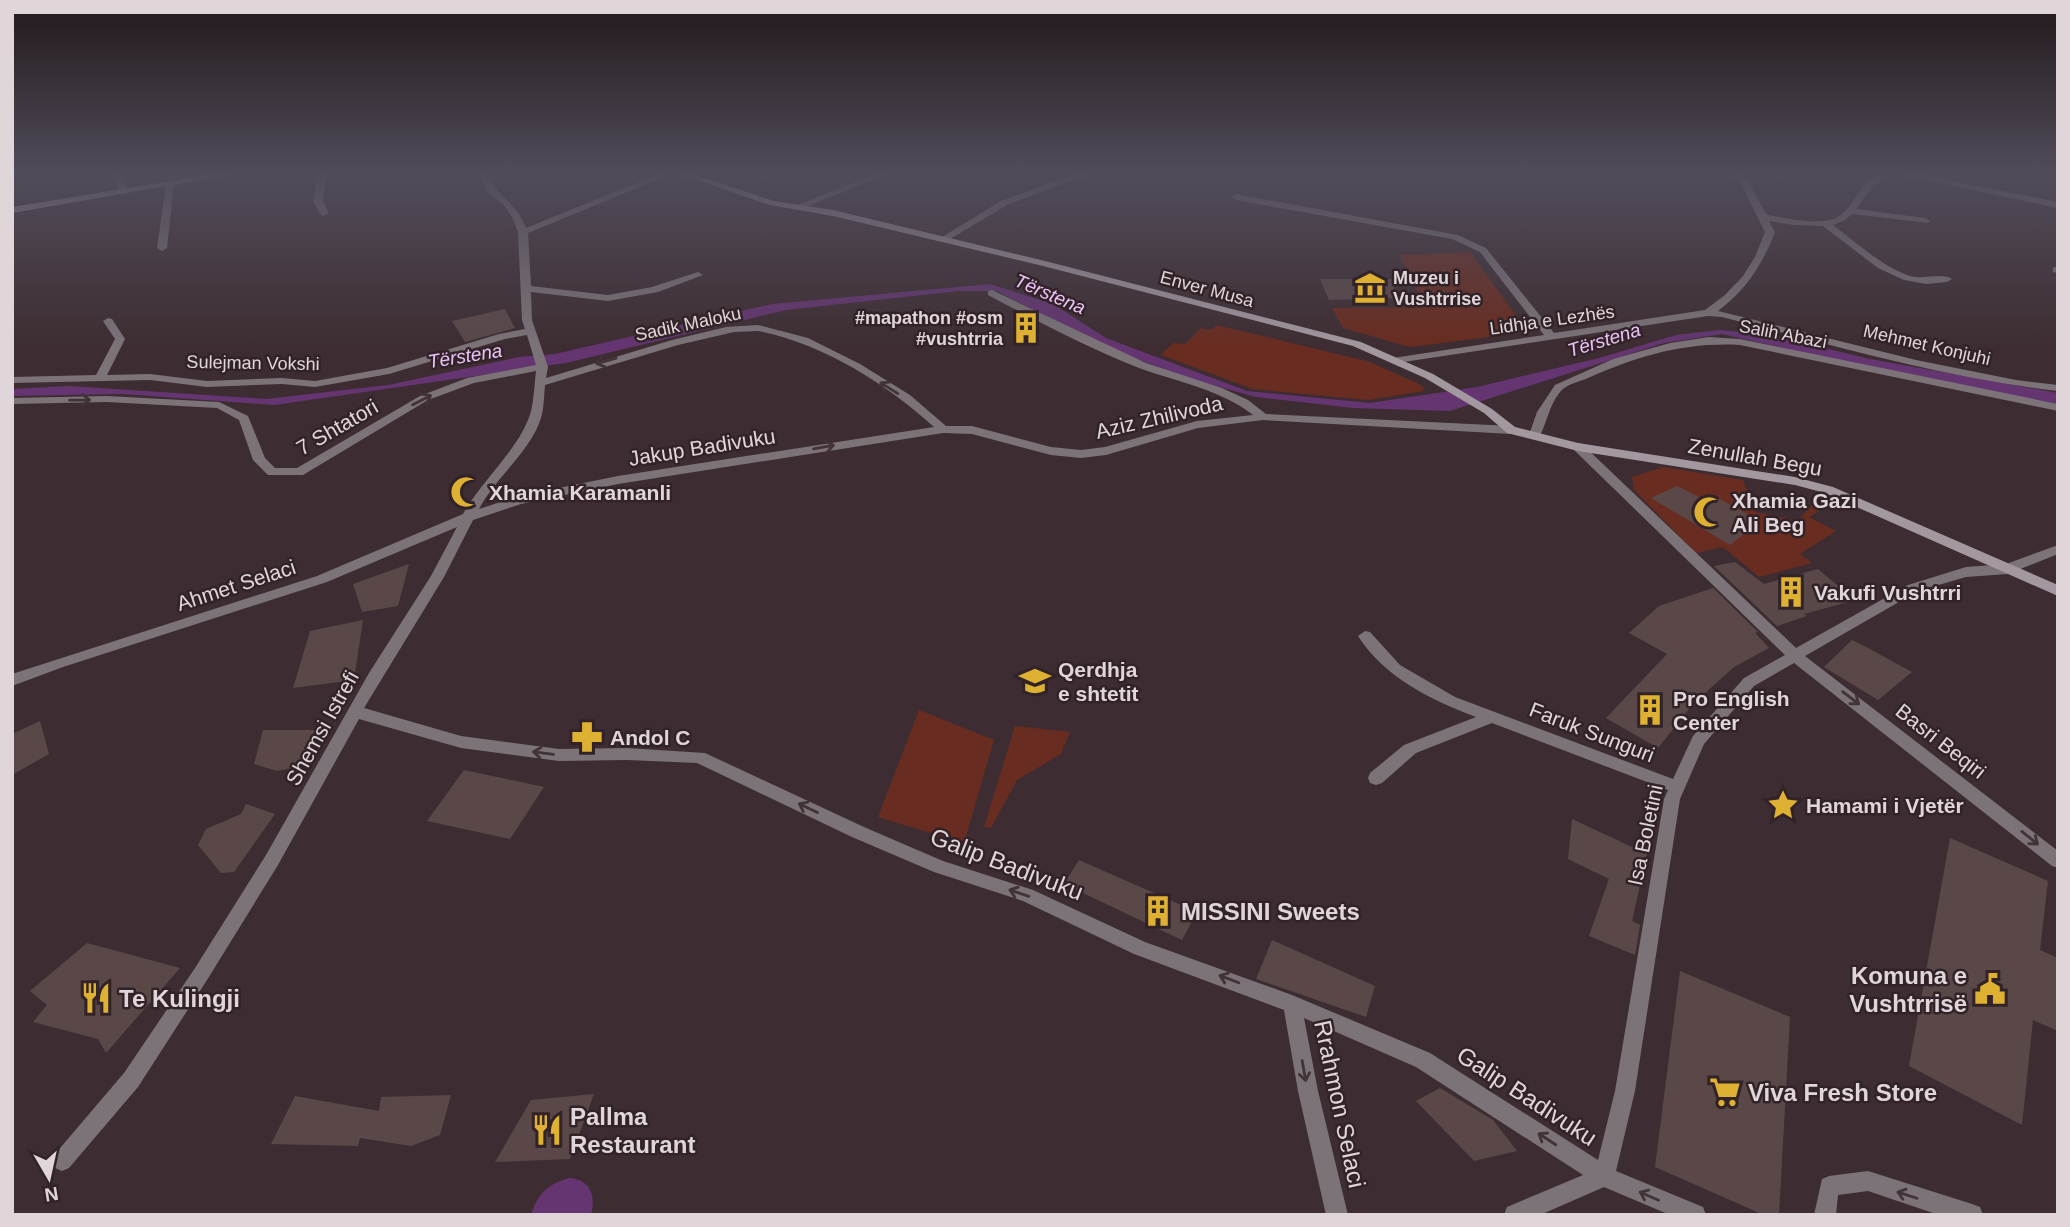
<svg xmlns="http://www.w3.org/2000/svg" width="2070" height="1227" font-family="Arial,sans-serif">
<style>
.green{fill:#692c20}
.water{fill:#643571}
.building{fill:#5a4849}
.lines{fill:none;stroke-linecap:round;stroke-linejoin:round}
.street{fill:#7b7378;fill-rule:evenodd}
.secondary{fill:#a398a0;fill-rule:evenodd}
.oneway{stroke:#413338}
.labels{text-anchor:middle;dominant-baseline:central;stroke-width:5;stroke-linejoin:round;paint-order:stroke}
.far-poi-label{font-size:18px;font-weight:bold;fill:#e0d6d9;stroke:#322328;text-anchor:start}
.far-street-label{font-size:18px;fill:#e0d6d9;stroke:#322328}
.far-water-label{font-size:19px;font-style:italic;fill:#ebc2f7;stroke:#322328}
.street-label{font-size:21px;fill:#e0d6d9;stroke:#322328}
.poi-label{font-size:21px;font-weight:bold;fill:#e0d6d9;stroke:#322328;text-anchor:start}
.near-street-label{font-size:24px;fill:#e0d6d9;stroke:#322328}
.near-poi-label{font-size:24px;font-weight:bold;fill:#e0d6d9;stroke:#322328;text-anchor:start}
</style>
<rect width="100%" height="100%" fill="#3d2d32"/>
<!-- green -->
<g class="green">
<polygon points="1470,252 1528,332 1410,347 1343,328 1332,308 1425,307 1399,255"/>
<polygon points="1217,325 1370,362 1421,385 1425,391 1368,400 1253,389 1161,355 1173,343 1185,344 1201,328 1210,330"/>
<polygon points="1663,467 1743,480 1755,512 1798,521 1817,498 1829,504 1809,517 1836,531 1800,554 1812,563 1759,577 1723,547 1696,553 1634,490 1632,477"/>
<polygon points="919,710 994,740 964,843 878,817"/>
<polygon points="1015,726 1070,732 1061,754 1017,780 991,828 984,827"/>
</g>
<!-- water -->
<g class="water">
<polygon points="990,284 1053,304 1106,338 1247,391 1370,403 1477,387 1599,358 1676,335 1719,330 1767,334 1870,359 2058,393 2058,404 1902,375 1722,334 1664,343 1450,411 1353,408 1256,397 1194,380 1107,348 997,291 959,291 786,310 566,363 275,405 123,394 12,396 12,389 69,386 266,399 388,385 519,357 555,354 772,304"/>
<path d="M570 1178C591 1180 596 1196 591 1215H531C537 1194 549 1183 570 1178Z"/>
</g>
<!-- building -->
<g class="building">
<polygon points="1320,279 1394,279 1394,298 1329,300"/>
<polygon points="505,309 515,328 465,342 452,321"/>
<polygon points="1677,486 1707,501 1716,497 1760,521 1730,545 1651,498"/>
<polygon points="1735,562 1764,584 1818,569 1855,600 1804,614 1807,616 1777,626 1714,566"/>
<polygon points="409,564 398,606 362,612 353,584"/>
<polygon points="1713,588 1758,632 1755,633 1769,648 1734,667 1693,704 1658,748 1606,718 1667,654 1629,633 1659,606"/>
<polygon points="363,620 354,680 293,688 310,631"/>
<polygon points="1852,640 1868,648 1912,672 1878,700 1824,667"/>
<polygon points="40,721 49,754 12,775 12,734"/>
<polygon points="263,730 315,730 298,767 277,771 254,764"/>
<polygon points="464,770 544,787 510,839 427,821"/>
<polygon points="246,804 275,814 234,872 221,873 198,845 206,829 241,814"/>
<polygon points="1572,819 1647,854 1632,921 1640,925 1635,955 1589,936 1609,879 1568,859"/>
<polygon points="1950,838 2048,881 2040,950 2058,958 2058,1031 2033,1020 2022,1125 1909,1066"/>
<polygon points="1079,860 1197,912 1182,940 1064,884"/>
<polygon points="1272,940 1375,986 1366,1017 1256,979"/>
<polygon points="87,943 180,968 106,1053 98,1039 33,1022 47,1005 30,991"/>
<polygon points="1680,971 1790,1017 1779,1215 1764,1215 1655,1167"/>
<polygon points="1440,1088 1493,1120 1517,1151 1474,1161 1416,1101"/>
<polygon points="594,1094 570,1159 495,1162 531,1100"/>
<polygon points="451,1095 440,1135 411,1146 360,1138 358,1146 271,1144 295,1096 379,1111 381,1097"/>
</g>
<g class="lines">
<!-- street -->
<g class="street">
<polygon points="113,175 122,175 128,191 127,193 121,193"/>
<polygon points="318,175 326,175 323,202 329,213 324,216 321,215 313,202"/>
<path d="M480 175H489C498 198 516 202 526 228L656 175H669L528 233 531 286 608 295 652 287 698 272 703 275 658 292 608 301 531 292 532 320 548 367 546 378 672 340 726 327 758 325 808 338 860 364 910 395 946 426H972L1051 447 1081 450 1105 447 1197 421 1253 415C1220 389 1177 382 1139 368 1088 348 1037 321 988 295V291L992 290 1146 363 1222 388 1248 400 1266 414 1511 426 1517 430 1511 434 1263 420 1198 428 1106 455 1081 458 1051 455 972 434 943 433 618 484 521 504 473 520 444 577 364 708 461 736 559 749 627 748 705 753 864 827 943 861 1033 890 1145 942 1292 995 1430 1053 1598 1160 1615 1091 1664 799 1668 790 1492 723 1416 753 1382 783 1376 785 1370 783 1368 778 1370 773 1404 745 1476 717C1431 700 1384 677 1358 636L1365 631 1370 632 1400 665 1455 697 1673 779 1693 736 1744 678 1785 655 1574 450 1572 447 1578 443 1582 444 1796 648 1908 585 1966 567 2006 564 2058 545V554L2008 574 1966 577 1918 591 1805 656 2058 851V868L2052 866 1794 663 1754 686 1704 744 1680 799 1635 1091 1616 1171 1703 1207 1706 1215H1670L1604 1187 1540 1215H1504L1507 1207 1583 1175 1416 1067 1304 1018 1318 1091 1348 1215H1326L1298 1091 1284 1010 1134 954 1023 901 934 872 852 837 697 763 627 760 559 761 461 748 359 719 278 865 207 980 138 1087 69 1168 62 1171 55 1168 52 1161 55 1154 124 1073 195 968 266 855 369 673 431 576 457 527 327 582 63 667 12 686V674L317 576 463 514C481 482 516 451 528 420 534 406 534 387 536 371L474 383 428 400 303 475H268L253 460 239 420 217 408 107 402 12 404V398L107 396 219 402 248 416 265 458 275 468H297L420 396 467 378 536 365 527 335 505 339 389 374 315 387 282 384 207 387 150 380 12 383V377L96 375 115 339 103 321 108 318 112 319 125 339 107 375 150 374 207 381 282 378 315 381 387 368 499 334 525 329 522 320 518 232 512 217 503 204 487 192ZM758 331C823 344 885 383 934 427L618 476 519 496 479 509C495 478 531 451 541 418 544 408 544 396 545 385L678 345 734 332Z"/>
<polygon points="872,175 885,175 798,210 790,208"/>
<polygon points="1072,175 1086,175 1007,205 945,242 937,240 1001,201"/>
<path d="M1732 175H1742L1749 183 1766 214C1787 219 1810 224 1830 220 1857 214 1855 175 1888 175L1872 188 1856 209 1925 218 1930 221 1928 223 1852 214 1845 220 1833 225C1857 243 1881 266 1910 276 1923 280 1942 272 1952 279L1947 282 1926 284 1904 280 1878 268 1823 226 1794 225 1769 221 1775 232C1763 264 1745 291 1718 311L1916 360 2016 380 2058 385V391C1944 378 1833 345 1722 317L1708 316 1397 363 1393 362V358L1544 335 1480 252 1452 239 1236 200 1232 197 1236 194 1458 235 1486 248 1554 333 1705 310 1725 295 1743 276 1755 257 1765 232 1741 184Z"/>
<polygon points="1903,175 1923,175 2058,202 2058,208"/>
<polygon points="170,181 174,184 167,248 162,251 157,248 166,184"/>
<polygon points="2058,266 2058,273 2053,272 2053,268"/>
<path d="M1709 337 1740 339 2058 404V411L1740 345C1685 342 1638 356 1588 378 1581 381 1569 384 1563 389 1550 401 1547 423 1539 438H1531L1529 435 1537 412 1555 385 1613 359 1670 343Z"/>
<polygon points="1868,1171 1972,1204 1980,1207 1983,1215 1939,1215 1868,1191 1838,1195 1836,1215 1814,1215 1822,1179 1829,1176"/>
</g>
<!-- secondary -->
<g class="secondary">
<polygon points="207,175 230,175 12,213 12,207"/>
<polygon points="682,175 696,175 774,201 833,210 1045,261 1361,342 1433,374 1492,409 1515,427 1578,443 1795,477 1833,487 2058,585 2058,596 1825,493 1795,485 1578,451 1507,433 1484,413 1425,378 1353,346 1043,266 833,216 770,205"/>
</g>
</g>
<!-- one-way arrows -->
<defs><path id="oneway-shaft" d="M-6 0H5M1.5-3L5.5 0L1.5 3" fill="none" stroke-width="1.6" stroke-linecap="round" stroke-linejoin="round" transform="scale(1.75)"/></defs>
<g class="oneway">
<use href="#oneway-shaft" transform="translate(606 361) rotate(164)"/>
<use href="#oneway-shaft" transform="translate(889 388) rotate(-148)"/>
<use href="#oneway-shaft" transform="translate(80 400) rotate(-1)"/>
<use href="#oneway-shaft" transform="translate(422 400) rotate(-27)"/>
<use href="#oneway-shaft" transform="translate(824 447) rotate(-10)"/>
<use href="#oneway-shaft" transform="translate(1851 698) rotate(37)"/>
<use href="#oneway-shaft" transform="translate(543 753) rotate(-172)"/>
<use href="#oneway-shaft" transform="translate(808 808) rotate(-154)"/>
<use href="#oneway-shaft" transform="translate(2030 838) rotate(39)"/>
<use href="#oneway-shaft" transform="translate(1019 893) rotate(-161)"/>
<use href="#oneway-shaft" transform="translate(1229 979) rotate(-159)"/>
<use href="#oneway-shaft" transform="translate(1304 1071) rotate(80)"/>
<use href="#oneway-shaft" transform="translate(1547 1139) rotate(-147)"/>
<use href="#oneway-shaft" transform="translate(1907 1195) rotate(-162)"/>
<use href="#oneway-shaft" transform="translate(1649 1196) rotate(-156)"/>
</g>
<!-- sky -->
<linearGradient id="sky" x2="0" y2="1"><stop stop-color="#22191c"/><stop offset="0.5" stop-color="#514c5a"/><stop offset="1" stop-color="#514c5a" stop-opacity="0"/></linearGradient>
<rect width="2070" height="347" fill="url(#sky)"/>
<!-- icons -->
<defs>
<symbol id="museum-bare" viewBox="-9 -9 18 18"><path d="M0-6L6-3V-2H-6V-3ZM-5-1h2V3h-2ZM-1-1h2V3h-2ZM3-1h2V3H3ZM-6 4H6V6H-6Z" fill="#deb133" stroke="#322328" stroke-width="2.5" paint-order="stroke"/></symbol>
<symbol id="building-bare" viewBox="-9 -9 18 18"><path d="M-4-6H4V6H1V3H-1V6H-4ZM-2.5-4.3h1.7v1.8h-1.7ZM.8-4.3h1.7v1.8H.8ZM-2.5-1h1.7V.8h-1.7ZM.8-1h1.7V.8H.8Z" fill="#deb133" stroke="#322328" stroke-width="2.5" paint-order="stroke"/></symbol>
<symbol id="mosque-bare" viewBox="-9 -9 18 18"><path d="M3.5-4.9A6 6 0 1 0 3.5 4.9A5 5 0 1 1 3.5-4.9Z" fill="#deb133" stroke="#322328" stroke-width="2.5" paint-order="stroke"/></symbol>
<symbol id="school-bare" viewBox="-9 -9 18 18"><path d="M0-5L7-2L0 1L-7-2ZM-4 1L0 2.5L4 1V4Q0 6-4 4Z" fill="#deb133" stroke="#322328" stroke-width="2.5" paint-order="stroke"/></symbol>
<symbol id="pharmacy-bare" viewBox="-9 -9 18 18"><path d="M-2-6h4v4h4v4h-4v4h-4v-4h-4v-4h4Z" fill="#deb133" stroke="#322328" stroke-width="2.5" paint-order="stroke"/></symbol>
<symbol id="sight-bare" viewBox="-9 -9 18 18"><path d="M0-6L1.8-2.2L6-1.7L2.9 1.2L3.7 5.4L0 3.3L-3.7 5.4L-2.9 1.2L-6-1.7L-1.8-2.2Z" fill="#deb133" stroke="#322328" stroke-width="2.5" paint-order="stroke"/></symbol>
<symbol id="civic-bare" viewBox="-9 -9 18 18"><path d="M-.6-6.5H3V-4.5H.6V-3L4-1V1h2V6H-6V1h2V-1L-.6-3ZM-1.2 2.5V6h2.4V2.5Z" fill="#deb133" stroke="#322328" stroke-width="2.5" paint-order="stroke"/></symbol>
<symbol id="restaurant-bare" viewBox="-9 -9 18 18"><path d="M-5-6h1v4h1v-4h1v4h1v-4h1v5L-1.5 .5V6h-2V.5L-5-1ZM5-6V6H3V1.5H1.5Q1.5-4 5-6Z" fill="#deb133" stroke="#322328" stroke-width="2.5" paint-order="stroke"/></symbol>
<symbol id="supermarket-bare" viewBox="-9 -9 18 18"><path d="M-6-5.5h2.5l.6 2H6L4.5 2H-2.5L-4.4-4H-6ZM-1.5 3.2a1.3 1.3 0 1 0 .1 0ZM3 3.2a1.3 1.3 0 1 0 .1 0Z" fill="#deb133" stroke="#322328" stroke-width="2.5" paint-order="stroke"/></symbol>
</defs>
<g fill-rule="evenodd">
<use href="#museum-bare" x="1348" y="266" width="44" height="44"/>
<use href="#building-bare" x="1004" y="306" width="44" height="44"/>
<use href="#mosque-bare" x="444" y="470" width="44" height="44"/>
<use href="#mosque-bare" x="1687" y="490" width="44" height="44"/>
<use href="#building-bare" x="1769" y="570" width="44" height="44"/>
<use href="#school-bare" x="1013" y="659" width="44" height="44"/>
<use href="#building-bare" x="1628" y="688" width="44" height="44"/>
<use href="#pharmacy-bare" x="565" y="715" width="44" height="44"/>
<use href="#sight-bare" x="1761" y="783" width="44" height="44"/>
<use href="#building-bare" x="1136" y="889" width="44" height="44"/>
<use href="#civic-bare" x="1968" y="967" width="44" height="44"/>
<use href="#restaurant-bare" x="74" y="976" width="44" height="44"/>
<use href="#supermarket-bare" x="1703" y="1070" width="44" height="44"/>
<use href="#restaurant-bare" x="525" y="1108" width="44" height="44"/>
</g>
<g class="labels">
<!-- far-poi labels -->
<g class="far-poi-label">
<text x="1393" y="278">Muzeu i<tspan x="1393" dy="21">Vushtrrise</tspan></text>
<text x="1003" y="318" text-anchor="end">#mapathon #osm<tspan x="1003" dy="21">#vushtrria</tspan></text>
</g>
<!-- far-street labels -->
<g class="far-street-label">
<text transform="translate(1207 289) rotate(15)">Enver Musa</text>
<text transform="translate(1552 320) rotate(-8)">Lidhja e Lezhës</text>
<text transform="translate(688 324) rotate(-12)">Sadik Maloku</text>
<text transform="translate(1783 334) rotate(11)">Salih Abazi</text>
<text transform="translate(1927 345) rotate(13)">Mehmet Konjuhi</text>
<text transform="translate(253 363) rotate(1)">Sulejman Vokshi</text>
</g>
<!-- far-water labels -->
<g class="far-water-label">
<text transform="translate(1050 294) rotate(23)">Tërstena</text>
<text transform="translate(1604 340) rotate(-17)">Tërstena</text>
<text transform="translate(465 356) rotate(-9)">Tërstena</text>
</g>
<!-- street labels -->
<g class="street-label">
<text transform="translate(1159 417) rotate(-13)">Aziz Zhilivoda</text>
<text transform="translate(337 427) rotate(-30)">7 Shtatori</text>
<text transform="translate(702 447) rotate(-9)">Jakup Badivuku</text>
<text transform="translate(1755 457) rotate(10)">Zenullah Begu</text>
<text transform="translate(236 585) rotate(-18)">Ahmet Selaci</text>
<text transform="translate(322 728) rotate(-61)">Shemsi Istrefi</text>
<text transform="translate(1592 732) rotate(21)">Faruk Sunguri</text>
<text transform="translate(1941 741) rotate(38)">Basri Beqiri</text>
<text transform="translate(1645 835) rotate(-78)">Isa Boletini</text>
</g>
<!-- poi labels -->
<g class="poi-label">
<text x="489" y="492">Xhamia Karamanli</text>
<text x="1732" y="500">Xhamia Gazi<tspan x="1732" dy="24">Ali Beg</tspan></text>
<text x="1814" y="592">Vakufi Vushtrri</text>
<text x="1058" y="669">Qerdhja<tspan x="1058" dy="24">e shtetit</tspan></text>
<text x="1673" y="698">Pro English<tspan x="1673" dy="24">Center</tspan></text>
<text x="610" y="737">Andol C</text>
<text x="1806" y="805">Hamami i Vjetër</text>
</g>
<!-- near-street labels -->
<g class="near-street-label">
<text transform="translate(1007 864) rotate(21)">Galip Badivuku</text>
<text transform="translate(1527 1096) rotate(33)">Galip Badivuku</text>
<text transform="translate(1340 1104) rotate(78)">Rrahmon Selaci</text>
</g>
<!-- near-poi labels -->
<g class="near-poi-label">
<text x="1181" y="911">MISSINI Sweets</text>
<text x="1967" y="975" text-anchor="end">Komuna e<tspan x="1967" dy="28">Vushtrrisë</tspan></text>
<text x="119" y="998">Te Kulingji</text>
<text x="1748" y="1092">Viva Fresh Store</text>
<text x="570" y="1116">Pallma<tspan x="570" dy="28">Restaurant</tspan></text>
</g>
</g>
<!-- border -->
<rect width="2070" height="1227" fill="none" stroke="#e0d6d9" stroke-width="28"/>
<!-- north arrow -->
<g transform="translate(49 1178) rotate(171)" stroke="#322328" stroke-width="5" paint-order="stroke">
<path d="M0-5L12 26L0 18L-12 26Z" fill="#e0d6d9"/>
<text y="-10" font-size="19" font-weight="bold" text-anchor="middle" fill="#e0d6d9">N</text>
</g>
</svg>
